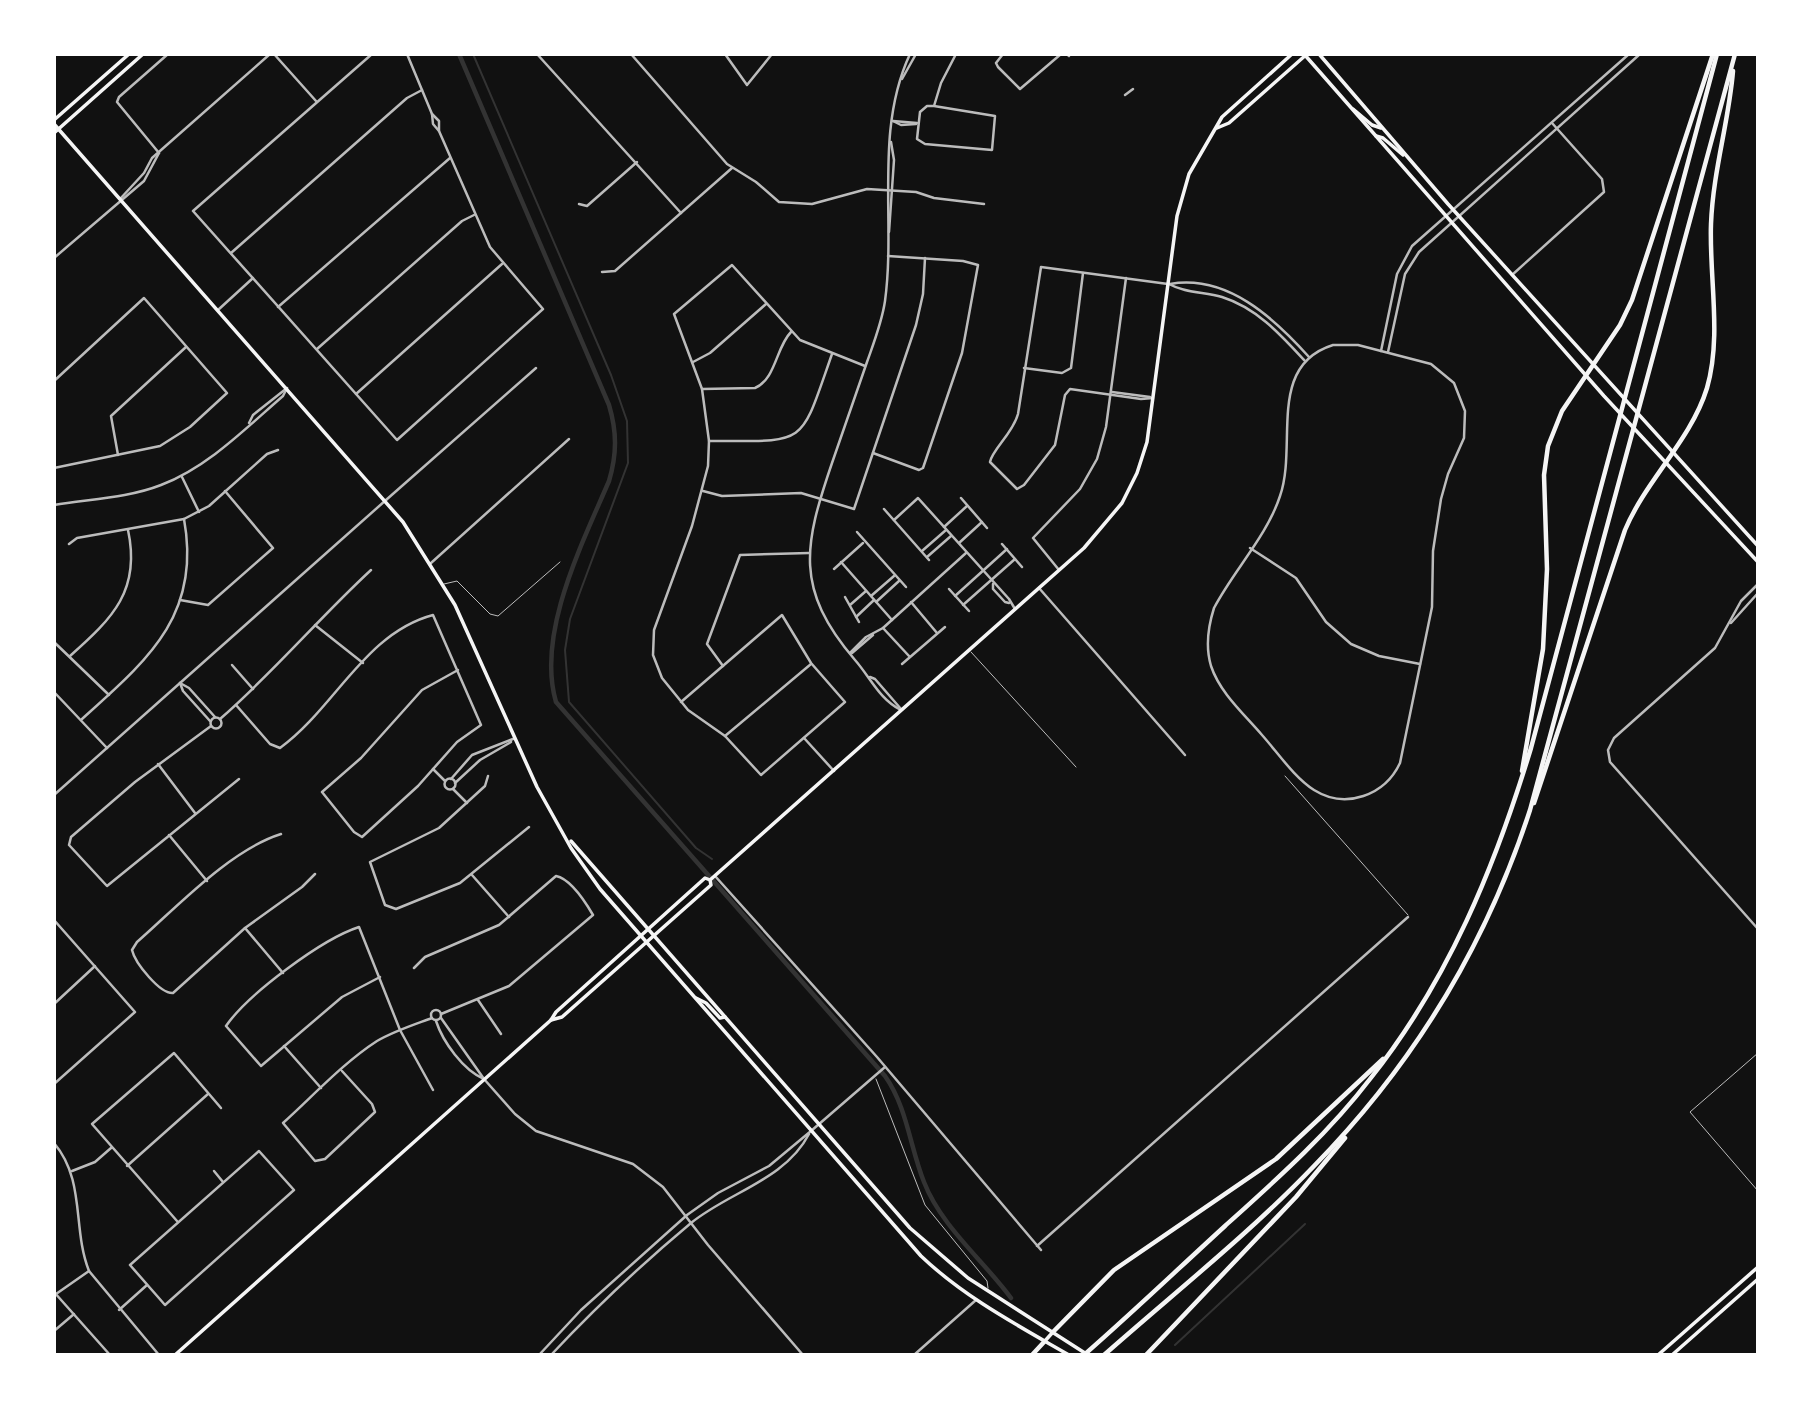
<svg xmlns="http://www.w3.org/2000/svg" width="1812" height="1409" font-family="Cabin,sans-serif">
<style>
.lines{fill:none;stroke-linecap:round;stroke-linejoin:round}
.stream{stroke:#333;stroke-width:2}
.canal{stroke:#333;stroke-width:4.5}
.service{stroke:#bcbcbc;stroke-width:1}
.minor{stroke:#bcbcbc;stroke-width:2.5}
.tertiary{stroke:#bcbcbc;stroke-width:2.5}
.secondary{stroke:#f5f5f5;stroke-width:3.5}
.motorway{stroke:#f5f5f5;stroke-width:4.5}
</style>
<rect width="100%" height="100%" fill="#111"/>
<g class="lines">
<!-- stream -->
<g class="stream">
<polyline points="473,54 611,375 627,421 628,463 570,619 565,650 569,702 696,848 712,859"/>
<polyline points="1175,1345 1305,1224"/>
</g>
<!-- canal -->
<path class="canal" d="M459 54 609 405C617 432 617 454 609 481 582 544 536 634 556 702L885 1076C907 1107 910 1147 924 1182 941 1226 983 1260 1011 1298"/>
<!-- service -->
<g class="service">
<polyline points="444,584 457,581 490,614 498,616 560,562"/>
<polyline points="971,652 1076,767"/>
<polyline points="1285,776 1408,915"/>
<polyline points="1758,1053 1690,1112 1758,1191"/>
<polyline points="876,1079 925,1205 987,1281 988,1288"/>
</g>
<!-- minor -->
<g class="minor">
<polyline points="274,54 316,101"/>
<polyline points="372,54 193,211 397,440 543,309 490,247 439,131 439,121 432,114"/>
<polyline points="407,54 432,114 433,124 439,131"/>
<polyline points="537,54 681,213"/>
<polyline points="631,54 727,164 756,182 779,202 812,204 867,189 916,192 934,198 984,204"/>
<polyline points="725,54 747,85 772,54"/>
<polyline points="1003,54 996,63 998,67 1020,89 1061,54"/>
<polyline points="1067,54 1069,56"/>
<polyline points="1125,95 1133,89"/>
<polyline points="934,106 995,116 992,150 925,144 917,139 920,112 927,106 934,106 941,83 956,54"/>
<polyline points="893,121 901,125 916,124"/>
<polyline points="893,121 917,123"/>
<polyline points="159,153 117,102 119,97 168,54"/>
<polyline points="120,199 144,173 152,158 270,54"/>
<polyline points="579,204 587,206 637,162"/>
<polyline points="231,253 407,98 422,90"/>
<polyline points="54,258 144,181 159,153"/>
<polyline points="602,272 615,271 732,168"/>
<polyline points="1512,275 1604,192 1602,179 1552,123"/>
<polyline points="278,307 450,158"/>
<polyline points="218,310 253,278"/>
<polyline points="317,349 462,221 474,215"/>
<polyline points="693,362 710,353 766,304"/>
<polyline points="1024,368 1062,373 1071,368 1083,273"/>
<polyline points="54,381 144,298 227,393 190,427 160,446 54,468"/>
<path d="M702 389 755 388C776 379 776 347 791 332"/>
<polyline points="1112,392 1150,397"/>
<polyline points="356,394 502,264"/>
<path d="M1153 398 1141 399 1070 389 1065 395 1055 445 1024 485 1017 489 990 462C992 450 1013 433 1018 414L1041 267 1168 284"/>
<polyline points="249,423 253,415 287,388"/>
<path d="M709 441C809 441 799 448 832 354"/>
<polyline points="873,453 919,470 923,468 962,353 978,265 963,261 888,256"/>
<polyline points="118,455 111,416 186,347"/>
<polyline points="182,477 199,512"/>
<polyline points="703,491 722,496 801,493 854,509 916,325 923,294 925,258"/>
<polyline points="961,498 987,528"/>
<polyline points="386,500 536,368"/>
<path d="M54 505C89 499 128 498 161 485 208 467 246 428 283 396L287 388"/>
<polyline points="884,509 929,560"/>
<polyline points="894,520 918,498 1009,599 1015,609"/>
<polyline points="944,527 967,506"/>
<polyline points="857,532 906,587"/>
<polyline points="959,543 982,522"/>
<polyline points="69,544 77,538 184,519 209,506 267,454 278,450"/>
<polyline points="1002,544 1022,567"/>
<polyline points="922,551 946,530"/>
<polyline points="927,557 951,536"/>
<polyline points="841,562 892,620"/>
<polyline points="431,563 569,439"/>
<polyline points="834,569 863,543"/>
<polyline points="1059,570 1033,538 1080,489 1097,459 1106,427 1126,278"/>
<polyline points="993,584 993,589 1005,602 1009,603"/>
<polyline points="1039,588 1185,755"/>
<polyline points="949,589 969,611"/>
<polyline points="871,596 894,576"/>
<polyline points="955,596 1007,549"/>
<polyline points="845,597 859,622"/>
<polyline points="180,600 208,605 273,548 225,491"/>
<polyline points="876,602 899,581"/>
<polyline points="911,602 937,633"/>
<polyline points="850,605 866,591"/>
<polyline points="963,605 1015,559"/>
<polyline points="856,617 874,600"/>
<polyline points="315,625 363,663"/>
<polyline points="883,628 909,656"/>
<polyline points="54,642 109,695"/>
<polyline points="850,653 866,637 883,628 966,553"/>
<polyline points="852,653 873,635"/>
<path d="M70 656C113 618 141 590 128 530"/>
<polyline points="902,664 945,627"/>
<polyline points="232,665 253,689"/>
<polyline points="723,666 707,644 740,555 809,553"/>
<polyline points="180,683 189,688 215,717"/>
<polyline points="180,683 183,691 210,721"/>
<polyline points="54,692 107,748"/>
<polyline points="681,702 782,615 811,663 845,702 761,775 725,736 688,710 662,678 653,655 654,630 692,526 708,466 709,441 702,389 674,314 732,265 800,340 865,366"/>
<path d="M236 705 270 744 280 748C335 708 365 633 433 615L481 725 457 742 418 786 362 837 354 832 322 792 361 758 422 690 458 670"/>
<circle cx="216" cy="723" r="5.5"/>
<path d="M82 719C146 661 202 616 184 519"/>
<path d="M220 719C274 672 319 618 371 570"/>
<polyline points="211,726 135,782 71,837 69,845 107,886 239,779"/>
<polyline points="725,736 811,664"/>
<polyline points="804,738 834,771"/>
<polyline points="54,742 54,743"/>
<polyline points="158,764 195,813"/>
<polyline points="433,769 445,781"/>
<polyline points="488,776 485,786 439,828 370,862 385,905 396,909 460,883 529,827"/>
<circle cx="450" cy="784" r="5.5"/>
<polyline points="451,779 472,755 513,739"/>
<polyline points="455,783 480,760 511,742"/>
<polyline points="453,789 467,803"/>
<path d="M281 834C230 850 177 907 137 942L132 950C135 963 160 994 173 993L245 928 302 887 315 874"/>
<polyline points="169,835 207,881"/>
<polyline points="472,875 509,917"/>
<polyline points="715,876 877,1057 1041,1250"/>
<polyline points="54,920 135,1012 54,1084"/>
<polyline points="245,928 283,973"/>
<path d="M414 968 425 957 499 925 556 876C571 879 586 903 593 915L509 986 441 1014"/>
<path d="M380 977 342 997 261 1066 226 1026C248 994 322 939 359 927L400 1030 433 1090"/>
<polyline points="478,1000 501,1034"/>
<polyline points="54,1004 95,966"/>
<circle cx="436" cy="1015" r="5"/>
<polyline points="441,1018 484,1079 515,1114 536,1131 633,1164 663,1187 708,1245 803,1355"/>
<path d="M436 1021C443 1042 463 1070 484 1079"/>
<polyline points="284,1046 321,1088"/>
<path d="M342 1071 372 1104 375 1112 325 1159 315 1161 283 1123C313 1096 343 1063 377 1041 394 1031 413 1025 432 1018"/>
<polyline points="811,1131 885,1067"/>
<polygon points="259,1151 294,1190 165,1305 130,1265"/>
<polyline points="127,1166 208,1094"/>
<polyline points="72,1171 95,1162 111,1148"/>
<polyline points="214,1171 223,1182"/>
<polyline points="177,1221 92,1124 174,1053 221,1108"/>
<polyline points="1037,1246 1408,917"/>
<polyline points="54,1292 110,1355"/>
<polyline points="56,1294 89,1271"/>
<polyline points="119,1310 147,1285"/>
<polyline points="54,1331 74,1314"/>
<polyline points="914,1355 976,1300"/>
</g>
<!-- tertiary -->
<g class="tertiary">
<polyline points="902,79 916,54"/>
<polyline points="889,232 894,160 891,142"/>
<path d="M1169 284C1185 293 1204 292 1222 297 1257 308 1281 335 1305 361"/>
<path d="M1170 284C1227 274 1274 318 1309 357"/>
<path d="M1333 345H1358L1431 364 1454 383 1465 411 1464 438 1448 474 1441 499 1433 551 1432 607 1400 763C1385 795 1346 810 1314 790 1294 777 1278 753 1262 735 1244 714 1220 693 1211 666 1205 646 1208 627 1214 608 1234 570 1267 536 1280 496 1298 445 1266 366 1333 345Z"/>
<polyline points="1381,351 1397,274 1412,246 1629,54"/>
<polyline points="1388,352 1405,274 1419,252 1640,54"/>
<polyline points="1250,548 1296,578 1326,622 1351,644 1379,656 1420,664"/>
<polyline points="1758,584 1741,601 1715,648 1614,738 1608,750 1610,762 1758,929"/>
<polyline points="1731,623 1758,593"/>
<polyline points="870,677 875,679 901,709"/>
<path d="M901 710C880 700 870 677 855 660 794 589 804 545 832 463 844 429 855 396 867 362 874 342 882 322 885 301 896 220 874 131 910 54"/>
<polyline points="54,795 386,500"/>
<path d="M54 1143C86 1181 72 1228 89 1271L159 1355"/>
<polyline points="539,1355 581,1310 687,1215 718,1193 769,1166 811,1131"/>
<path d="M551 1355C595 1308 642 1264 691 1223 729 1192 785 1180 809 1134"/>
</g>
<!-- secondary -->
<g class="secondary">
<polyline points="1304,54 1604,396 1758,562"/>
<polyline points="1319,54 1448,204 1758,546"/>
<polyline points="1353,109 1372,125 1381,128"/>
<polyline points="54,120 129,54"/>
<path d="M54 124 403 522 455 605 537 787 571 848 600 889 921 1256C964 1297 1017 1325 1069 1355"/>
<polyline points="1217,128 1229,123 1307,54"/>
<polyline points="54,133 143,54"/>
<polyline points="1376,136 1383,138 1403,155"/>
<polyline points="571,841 910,1228 968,1278 1088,1355"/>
<polyline points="696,998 706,1003 720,1018 725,1017"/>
<polyline points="551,1020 562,1017 711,885 710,880 1084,548 1122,503 1137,473 1147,442 1177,216 1189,174 1222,117 1292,54"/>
<polyline points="1044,1342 1053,1332"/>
<polyline points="175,1355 551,1020 556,1012 705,878 710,880"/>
<polyline points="1658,1355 1758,1267"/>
<polyline points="1672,1355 1758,1279"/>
</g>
<!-- motorway -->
<g class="motorway">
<polyline points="1522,771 1543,649 1547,569 1544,475 1548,446 1562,411 1620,325 1632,300 1713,54"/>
<path d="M1534 803 1625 530C1646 480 1691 440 1707 388 1722 336 1709 277 1711 224 1713 171 1729 121 1733 71"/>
<polyline points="1053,1332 1114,1270 1276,1159 1383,1059"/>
<polyline points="1032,1355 1044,1342"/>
<path d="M1084 1355C1132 1313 1178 1269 1225 1226 1276 1180 1328 1134 1370 1079 1448 981 1495 867 1531 748L1717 54"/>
<path d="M1104 1355C1174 1293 1249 1234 1314 1166 1413 1065 1486 945 1530 810L1735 54"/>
<polyline points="1146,1355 1296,1197 1345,1138"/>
</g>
</g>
<!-- border -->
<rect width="1812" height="1409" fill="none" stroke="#ffffff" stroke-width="112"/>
</svg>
